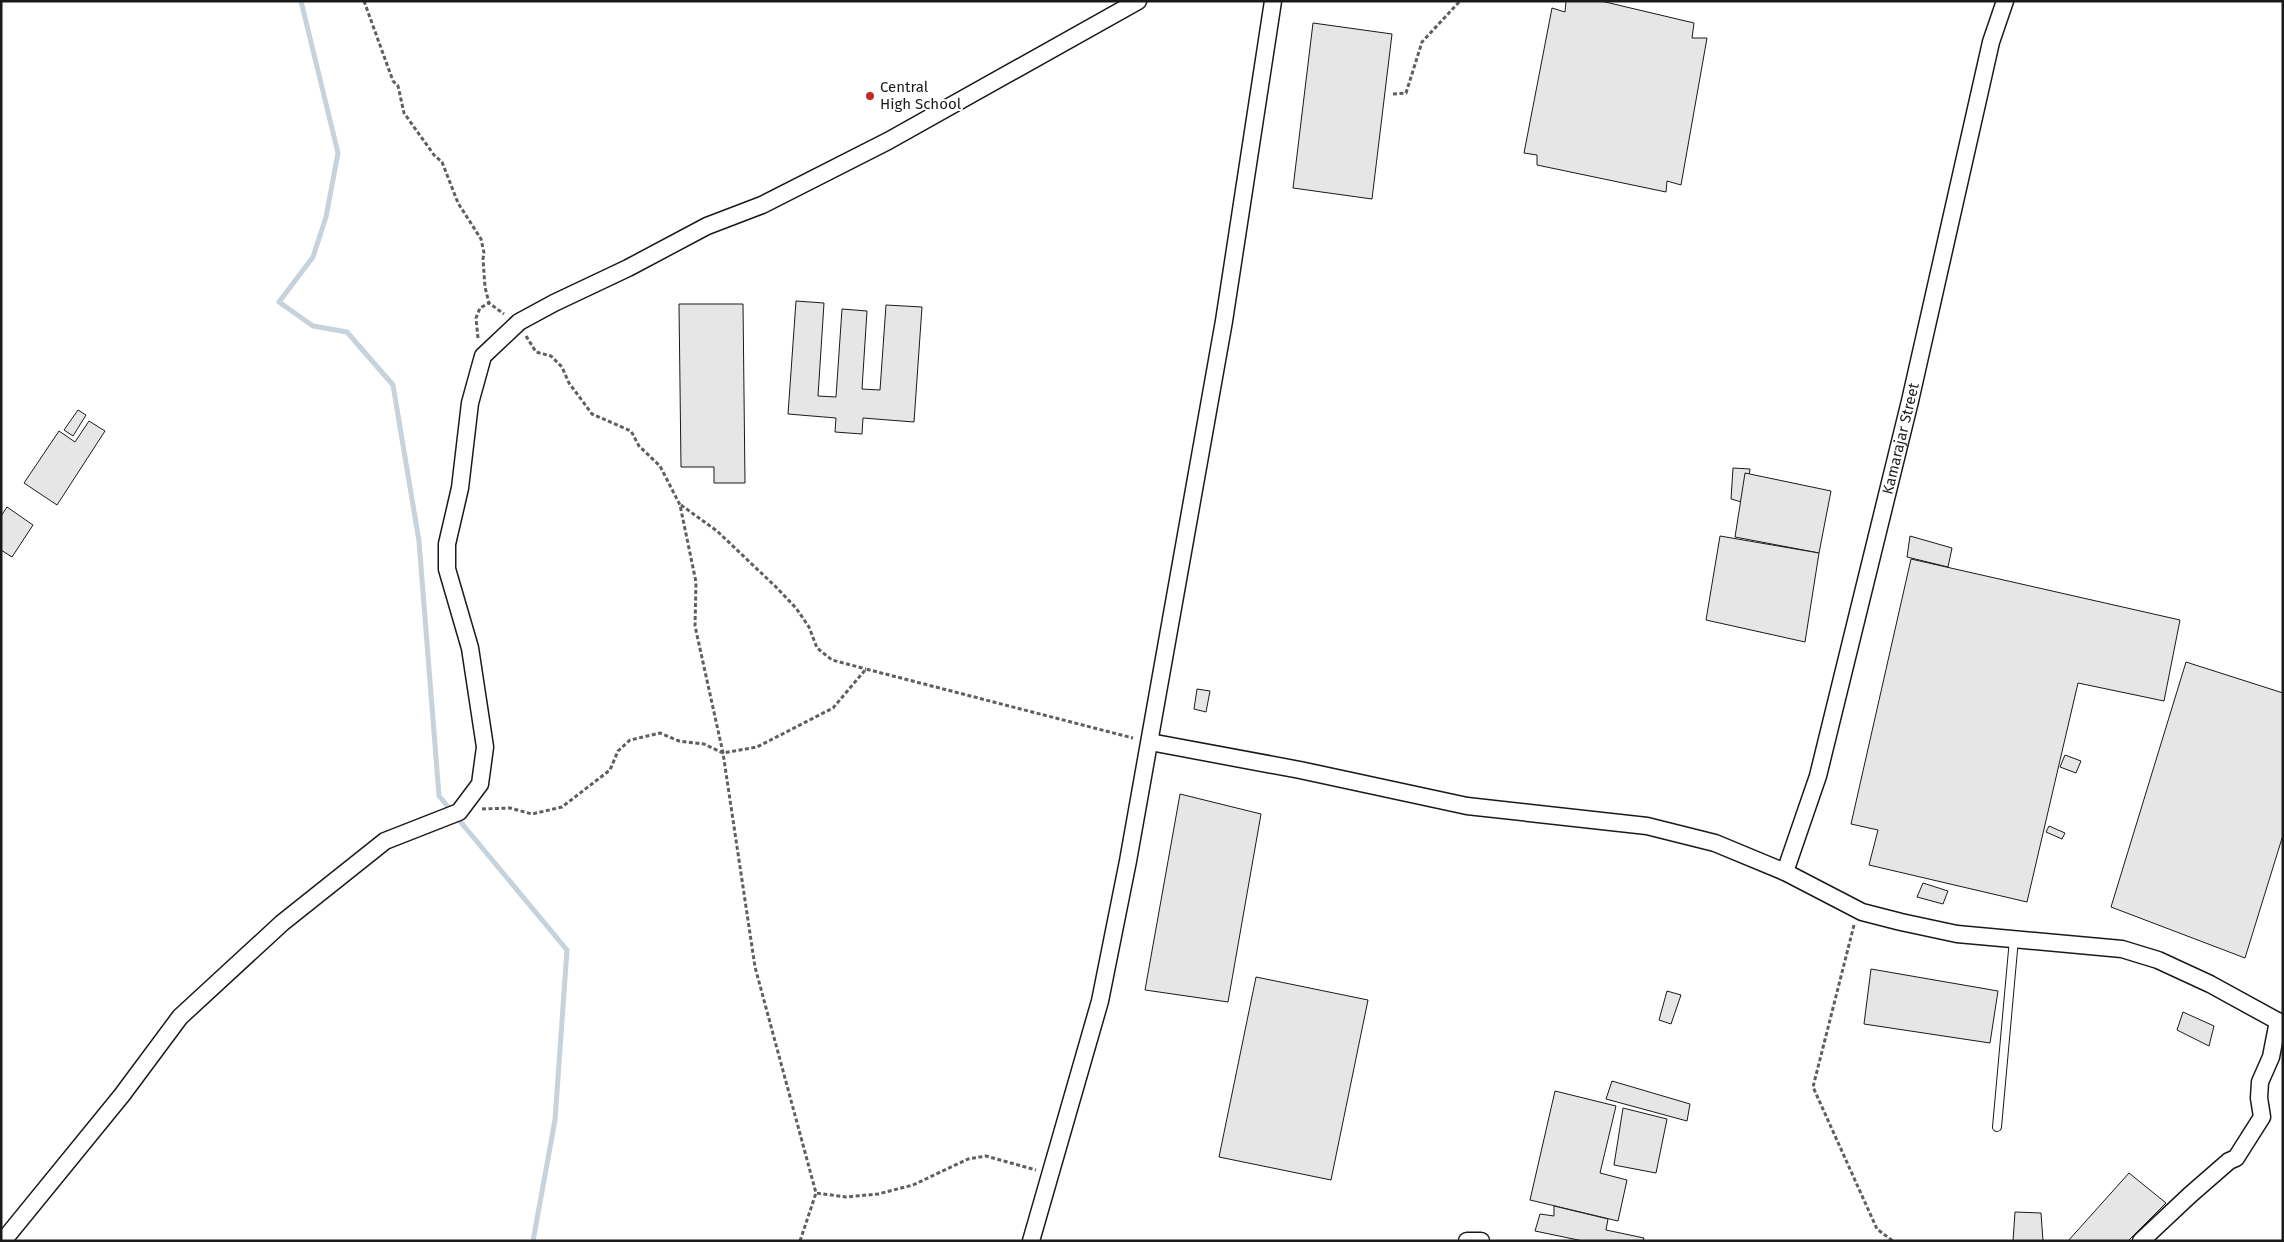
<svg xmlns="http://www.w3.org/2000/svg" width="2284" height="1242" font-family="'Fira Sans',sans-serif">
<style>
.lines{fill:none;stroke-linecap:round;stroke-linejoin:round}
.stream{stroke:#c6d2dc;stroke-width:5}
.building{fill:#e6e6e6;stroke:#1a1a1a}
.service-casing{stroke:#1a1a1a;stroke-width:10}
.minor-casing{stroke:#1a1a1a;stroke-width:19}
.path{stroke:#5f5f5f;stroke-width:3;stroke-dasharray:4 2.5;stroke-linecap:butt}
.service{stroke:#fff;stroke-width:8}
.minor{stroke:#fff;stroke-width:16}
.poi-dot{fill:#c62828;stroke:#fff;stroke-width:2}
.labels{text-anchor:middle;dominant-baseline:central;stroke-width:4;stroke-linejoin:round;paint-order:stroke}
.poi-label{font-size:15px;fill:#1a1a1a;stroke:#fff;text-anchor:start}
.street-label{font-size:15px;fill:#1a1a1a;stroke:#fff}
</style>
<rect width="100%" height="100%" fill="#fff"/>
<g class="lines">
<!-- stream -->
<polyline class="stream" points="301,1 338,153 326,217 313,257 279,302 313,326 347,332 393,385 419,541 439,796 567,950 555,1120 533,1241"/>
</g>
<!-- building -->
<g class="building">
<polygon points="1566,1 1601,1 1694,23 1692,38 1707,38 1681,185 1667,181 1666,192 1537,165 1537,155 1524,153 1552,8 1565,12"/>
<polygon points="1313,23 1392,34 1372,199 1293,188"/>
<polygon points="796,301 824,303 818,396 836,397 842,309 867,311 862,389 880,390 886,305 922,307 914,422 863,418 862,434 835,432 836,418 788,414"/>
<polygon points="679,304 743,304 745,483 714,483 714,467 681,467"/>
<polygon points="78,410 86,415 73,436 64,430"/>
<polygon points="89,421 105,431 57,505 24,483 59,431 75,442"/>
<polygon points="1733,468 1750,469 1745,503 1731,499"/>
<polygon points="1745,473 1831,491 1819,553 1735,537"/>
<polygon points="7,507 33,525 12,557 1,550 1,516"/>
<polygon points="1720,536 1819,553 1805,642 1706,620"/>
<polygon points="1910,536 1952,548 1948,567 1907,557"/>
<polygon points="1911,559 2180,620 2164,701 2078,683 2027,902 1869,865 1878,830 1851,824"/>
<polygon points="2186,662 2283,693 2283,835 2245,958 2111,907"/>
<polygon points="1197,689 1210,691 1206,712 1194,709"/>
<polygon points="2065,755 2081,761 2076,773 2060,767"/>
<polygon points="1180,794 1261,814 1228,1002 1145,990"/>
<polygon points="2049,826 2065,833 2062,839 2046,832"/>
<polygon points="1923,883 1948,891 1943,904 1917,897"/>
<polygon points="1871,969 1998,991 1990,1043 1864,1024"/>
<polygon points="1256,977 1368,1000 1331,1180 1219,1157"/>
<polygon points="1667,991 1681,995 1671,1024 1659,1020"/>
<polygon points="2183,1012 2214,1026 2209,1046 2177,1030"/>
<polygon points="1612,1081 1690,1104 1687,1121 1606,1099"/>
<polygon points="1555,1091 1616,1106 1600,1173 1627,1180 1618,1221 1530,1200"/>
<polygon points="1623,1108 1667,1119 1656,1173 1614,1165"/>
<polygon points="2129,1173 2166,1203 2128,1241 2068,1241"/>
<polygon points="1554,1206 1608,1219 1606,1230 1644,1238 1643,1241 1583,1241 1535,1231 1540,1214 1554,1216"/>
<polygon points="2015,1212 2041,1213 2043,1241 2013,1241"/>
</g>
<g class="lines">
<defs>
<polyline id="service" points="1997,1127 2014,939"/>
<g id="minor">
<polyline points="1150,742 1300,770 1467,806 1647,826 1715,843 1785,872 1862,912 1901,922 1957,934 2122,949 2158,960 2210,984 2283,1024"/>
<path id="s1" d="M1785 872 1818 776 1910 401 1991 42 2005 1"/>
<polyline points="3,1241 122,1095 180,1017 282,923 385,841 459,812 480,784 485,747 470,648 447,569 447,544 460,488 470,403 483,356 519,322 554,303 628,268 707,226 762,205 888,141 1138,1"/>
<polyline points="1031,1241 1100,1001 1128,861 1224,321 1273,1"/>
<polyline points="1467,1241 1481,1241"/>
<polyline points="2141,1241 2190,1195 2229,1161 2236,1158 2262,1117 2259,1098 2260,1082 2271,1057 2278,1021"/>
</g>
</defs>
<!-- service casing -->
<use href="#service" class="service-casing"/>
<!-- minor casing -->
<use href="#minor" class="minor-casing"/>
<!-- path -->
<g class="path">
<polyline points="364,1 393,81 398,86 404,113 434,155 442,162 458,203 481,239 484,253 483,259 485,287 489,303 504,314"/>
<polyline points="1393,94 1406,93 1422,42 1460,1"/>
<polyline points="526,336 536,352 551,356 562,367 569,383 592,414 631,431 639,446 660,466 680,505 696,582 695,626 723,753 755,967 816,1193 846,1197 878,1194 913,1185 968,1159 986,1156 1036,1170"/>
<polyline points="478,338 476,318 480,308 489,303"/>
<polyline points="681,505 717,531 776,587 796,608 809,627 817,648 832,660 866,669"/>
<polyline points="482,809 510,808 532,814 562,807 610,770 618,751 630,740 660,733 679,741 704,744 723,753 757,747 833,708 866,669 1133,738"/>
<polyline points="1854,925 1813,1087 1877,1229 1893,1241"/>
<polyline points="800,1241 816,1193"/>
</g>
<!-- service -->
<use href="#service" class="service"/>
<!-- minor -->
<use href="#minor" class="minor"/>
</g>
<!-- markers -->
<circle class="poi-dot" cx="870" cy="96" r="5"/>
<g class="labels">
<!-- poi labels -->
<g class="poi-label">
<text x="880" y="87">Central<tspan x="880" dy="17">High School</tspan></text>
</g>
<!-- street labels -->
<g class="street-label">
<text stroke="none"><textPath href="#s1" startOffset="449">Kamarajar Street</textPath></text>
</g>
</g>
<!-- border -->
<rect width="2284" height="1242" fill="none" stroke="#1a1a1a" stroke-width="5"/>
</svg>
